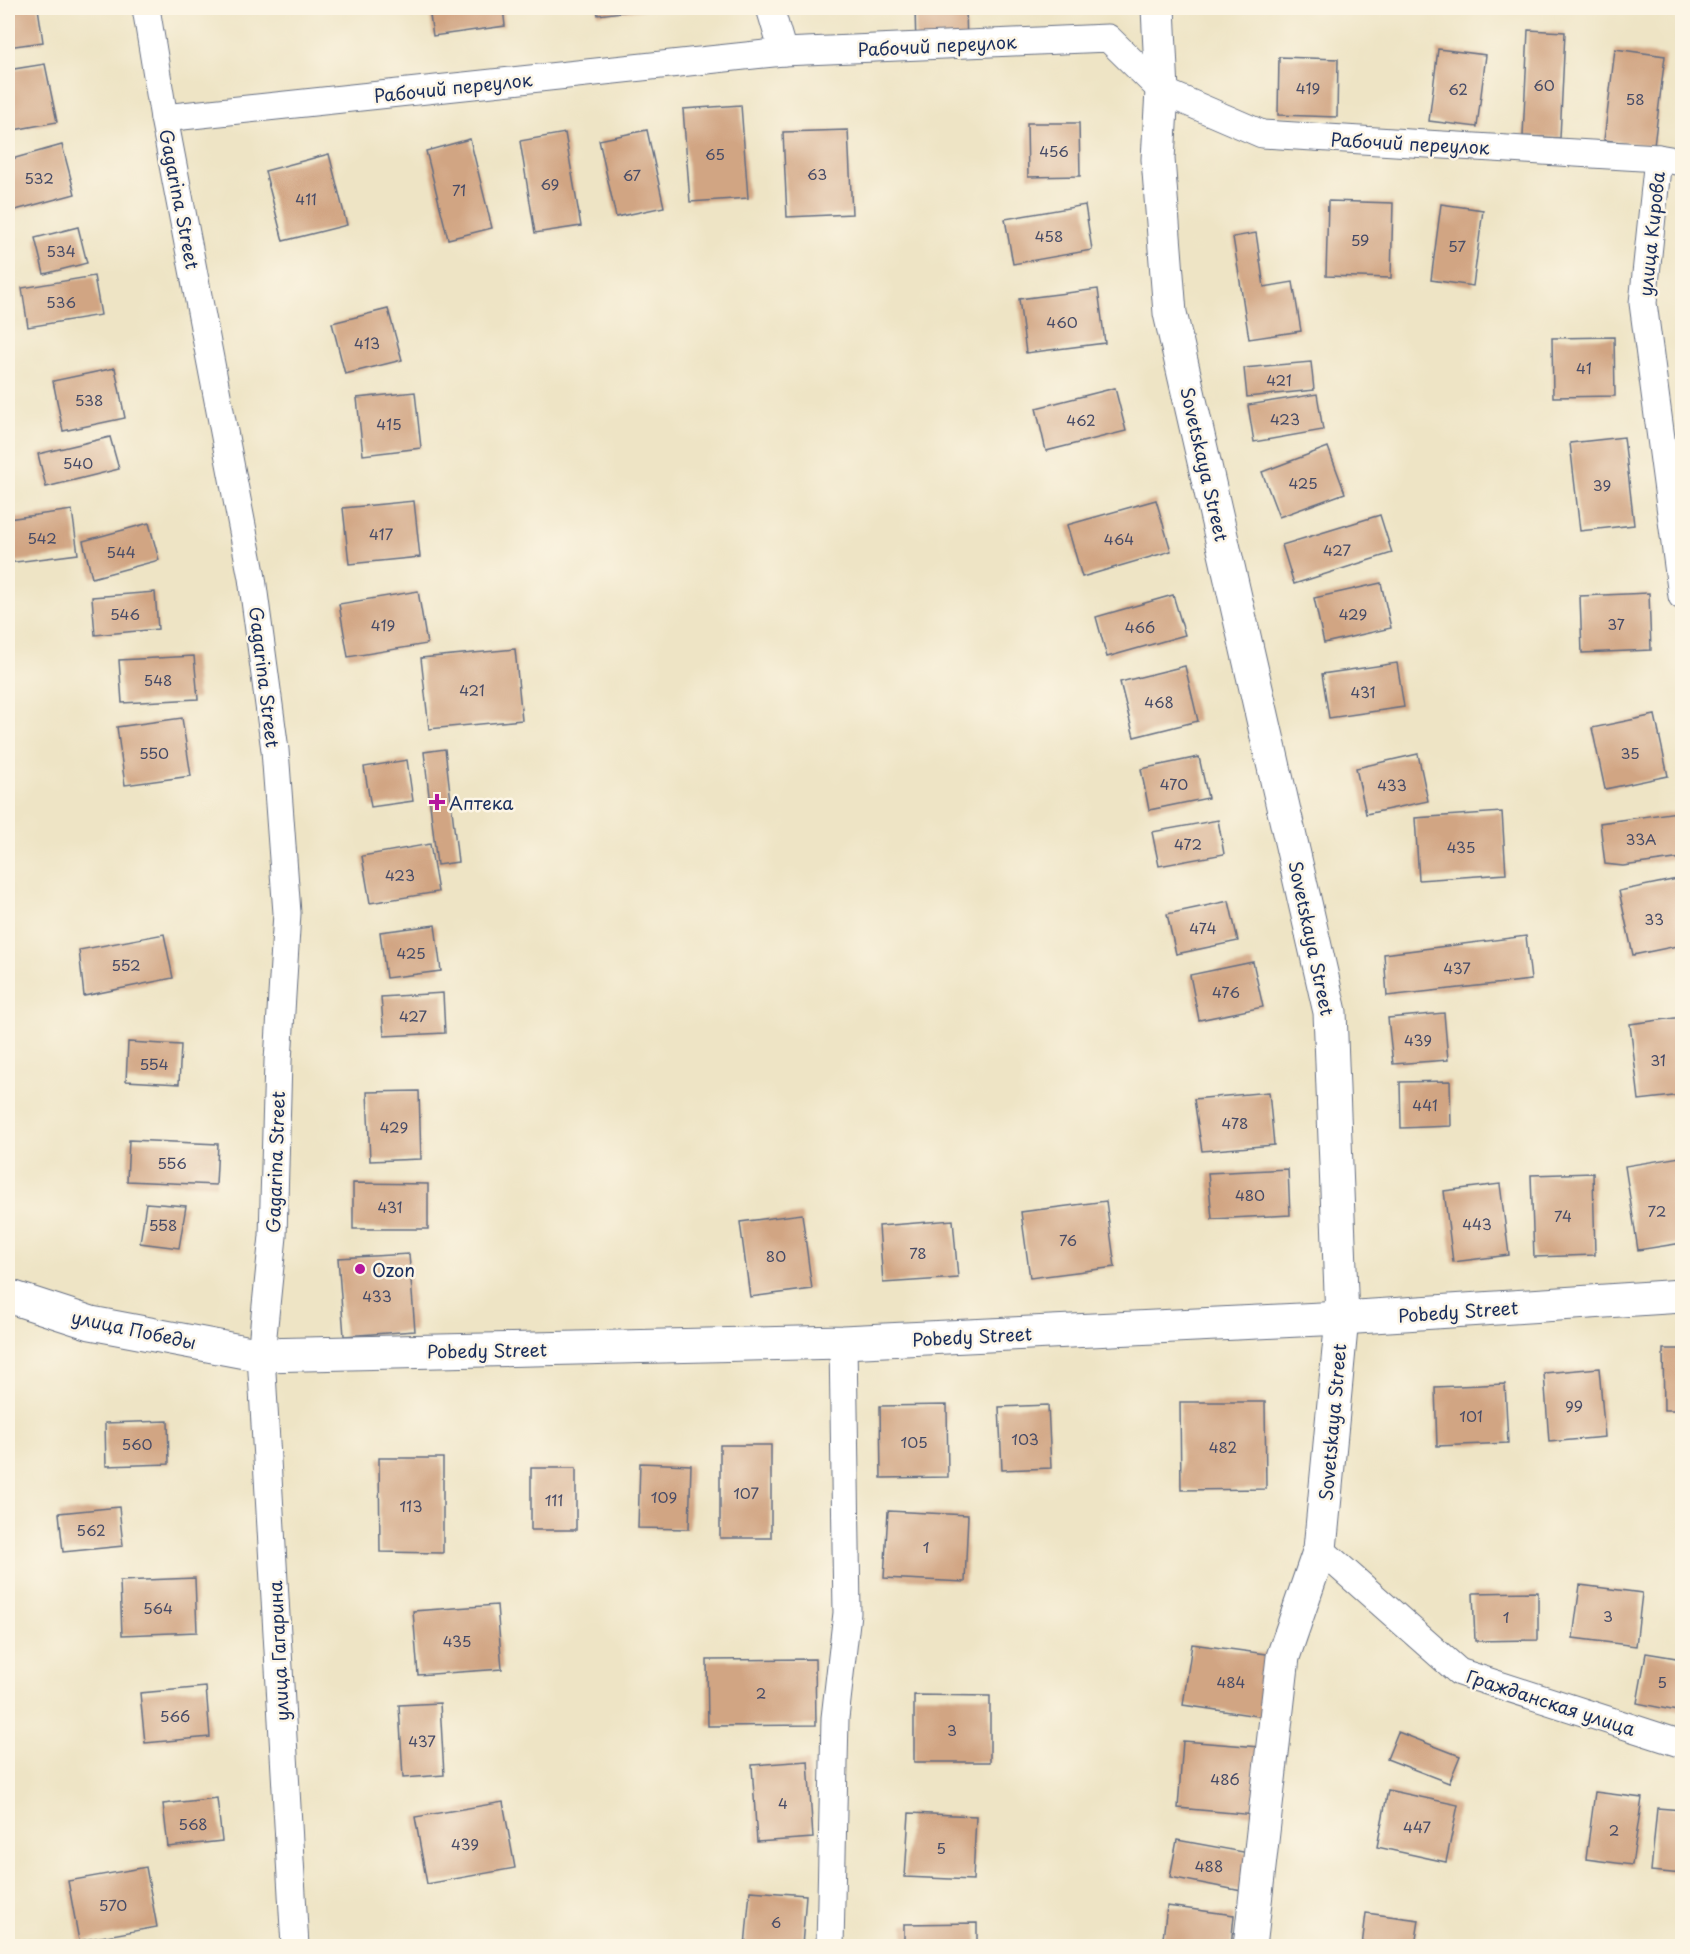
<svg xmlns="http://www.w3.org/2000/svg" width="1690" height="1954" font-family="'Playpen Sans',sans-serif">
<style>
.building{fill:#d1a583}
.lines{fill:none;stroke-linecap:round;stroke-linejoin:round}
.minor-casing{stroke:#656e82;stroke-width:29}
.tertiary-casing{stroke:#656e82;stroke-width:35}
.minor{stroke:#fff;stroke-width:27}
.tertiary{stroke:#fff;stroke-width:33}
.poi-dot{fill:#b5179e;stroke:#fcf5e5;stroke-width:2}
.labels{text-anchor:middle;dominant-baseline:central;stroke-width:5;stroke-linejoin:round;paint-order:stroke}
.number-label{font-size:15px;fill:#484c67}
.street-label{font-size:18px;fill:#1b2f5e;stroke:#fcf5e5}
.poi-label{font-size:18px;fill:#1b2f5e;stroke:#fcf5e5;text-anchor:start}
</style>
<rect width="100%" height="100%" fill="#fcf5e5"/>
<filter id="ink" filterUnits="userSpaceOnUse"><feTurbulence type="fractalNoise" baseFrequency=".0167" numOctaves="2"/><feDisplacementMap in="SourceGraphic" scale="12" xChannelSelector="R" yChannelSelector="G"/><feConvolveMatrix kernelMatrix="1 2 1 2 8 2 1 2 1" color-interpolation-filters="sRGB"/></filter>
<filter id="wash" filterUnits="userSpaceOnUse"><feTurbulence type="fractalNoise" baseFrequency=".008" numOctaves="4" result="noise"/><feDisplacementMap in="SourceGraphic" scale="24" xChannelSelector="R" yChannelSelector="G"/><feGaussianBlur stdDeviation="1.35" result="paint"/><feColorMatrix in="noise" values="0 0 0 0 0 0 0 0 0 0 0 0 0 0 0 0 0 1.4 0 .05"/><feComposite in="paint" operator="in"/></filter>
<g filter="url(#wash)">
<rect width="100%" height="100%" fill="#eee4c5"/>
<g id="blocks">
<!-- building -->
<g class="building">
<polygon points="8,8 38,8 43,42 8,47"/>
<polygon points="429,8 503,8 505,26 433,36"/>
<polygon points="597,8 646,8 647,9 598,15"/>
<polygon points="915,8 966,8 967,47 916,48"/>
<polygon points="1528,30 1565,32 1560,138 1523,136"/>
<polygon points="1438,49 1486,55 1477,127 1429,121"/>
<polygon points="1615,49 1665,56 1654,146 1604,140"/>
<polygon points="1279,57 1338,59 1337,117 1278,115"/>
<polygon points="45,64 57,122 8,131 8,70"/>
<polygon points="741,105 748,198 690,202 683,109"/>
<polygon points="1027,123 1079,123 1080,176 1028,177"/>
<polygon points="647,130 664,207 616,217 599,140"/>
<polygon points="848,130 852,214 787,217 783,132"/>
<polygon points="565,133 581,226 535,233 520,141"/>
<polygon points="470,139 492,228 448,239 426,151"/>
<polygon points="62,145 75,194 8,212 8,160"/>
<polygon points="329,154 347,225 283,241 265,171"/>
<polygon points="1328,201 1393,203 1391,278 1326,276"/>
<polygon points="1441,204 1483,210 1473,286 1431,280"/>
<polygon points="1085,205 1092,250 1013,264 1005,219"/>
<polygon points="78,227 87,263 44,274 35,238"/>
<polygon points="1256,233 1264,287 1293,282 1301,331 1249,339 1233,237"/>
<polygon points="94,276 101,315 28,327 22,288"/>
<polygon points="1098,289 1105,343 1026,353 1019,299"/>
<polygon points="388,309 402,360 345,374 332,323"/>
<polygon points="1614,337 1615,396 1553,397 1552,338"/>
<polygon points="1311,362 1314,390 1247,397 1244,368"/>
<polygon points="115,368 125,418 63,431 53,381"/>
<polygon points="1115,388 1126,431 1046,451 1036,408"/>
<polygon points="415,392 421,448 363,455 357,398"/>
<polygon points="1317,394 1323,430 1254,442 1248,405"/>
<polygon points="110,437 119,469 46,487 38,454"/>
<polygon points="1624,437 1634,525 1580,531 1570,443"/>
<polygon points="1328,447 1345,493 1279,517 1262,472"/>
<polygon points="1156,500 1171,551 1082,577 1067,525"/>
<polygon points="414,501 420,557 349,564 343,508"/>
<polygon points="72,510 78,554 8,563 8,519"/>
<polygon points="1380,515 1392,553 1294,584 1282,545"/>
<polygon points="149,523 159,560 92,578 83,541"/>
<polygon points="1381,583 1391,628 1324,643 1314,598"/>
<polygon points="418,591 427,644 348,657 339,604"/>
<polygon points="155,592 158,629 95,635 92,597"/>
<polygon points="1649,593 1651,650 1582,653 1580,596"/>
<polygon points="1173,595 1185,635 1107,657 1096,617"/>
<polygon points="515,649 522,720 429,729 421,658"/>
<polygon points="194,656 198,699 122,703 119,660"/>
<polygon points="1397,663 1404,707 1329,718 1322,674"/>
<polygon points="1185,666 1198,721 1134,737 1120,682"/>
<polygon points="1655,715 1668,776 1605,789 1592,728"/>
<polygon points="182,718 191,776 125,785 117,727"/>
<polygon points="445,749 458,862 437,865 424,752"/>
<polygon points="1418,754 1428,801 1366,814 1356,768"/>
<polygon points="1199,757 1208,798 1149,810 1141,769"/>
<polygon points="407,760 413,801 371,807 364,767"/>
<polygon points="1502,812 1506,874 1419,880 1415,818"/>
<polygon points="1677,812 1682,858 1623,866 1605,864 1600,823"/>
<polygon points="1218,820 1224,854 1159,866 1152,832"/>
<polygon points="430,844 438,892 370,903 362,856"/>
<polygon points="1682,878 1682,945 1633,955 1619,891"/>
<polygon points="1229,901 1238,941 1176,954 1167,914"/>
<polygon points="435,925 441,971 386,978 380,932"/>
<polygon points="164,934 173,978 84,996 79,950"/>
<polygon points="1526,936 1531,980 1387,996 1384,954"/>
<polygon points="1253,962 1263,1007 1199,1020 1190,975"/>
<polygon points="443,993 445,1033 384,1036 381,997"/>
<polygon points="1444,1013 1448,1060 1393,1064 1388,1018"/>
<polygon points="1682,1017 1682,1095 1639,1100 1630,1024"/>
<polygon points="128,1042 181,1045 179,1084 126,1081"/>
<polygon points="1450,1081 1451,1126 1401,1128 1400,1082"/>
<polygon points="419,1091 421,1159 370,1161 367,1092"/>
<polygon points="1269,1092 1274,1145 1202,1151 1194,1099"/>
<polygon points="129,1140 218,1144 216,1185 127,1181"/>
<polygon points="1680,1157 1682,1177 1682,1243 1638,1250 1625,1166"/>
<polygon points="1288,1169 1290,1215 1212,1219 1208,1173"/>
<polygon points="1593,1173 1595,1255 1534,1257 1531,1175"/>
<polygon points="353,1183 428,1184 428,1229 353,1229"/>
<polygon points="1500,1184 1509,1255 1453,1262 1444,1191"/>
<polygon points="1106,1201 1115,1267 1030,1278 1021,1212"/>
<polygon points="146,1203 186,1206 179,1248 140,1243"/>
<polygon points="802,1214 812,1289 750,1297 740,1222"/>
<polygon points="953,1220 958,1278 883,1283 879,1226"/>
<polygon points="409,1254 415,1331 344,1336 338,1258"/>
<polygon points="1663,1349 1682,1349 1682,1410 1664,1410"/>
<polygon points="1599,1368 1605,1437 1549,1442 1544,1373"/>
<polygon points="1505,1384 1508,1443 1437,1446 1435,1387"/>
<polygon points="1180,1402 1265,1402 1266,1489 1181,1490"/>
<polygon points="947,1405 948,1477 881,1478 880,1406"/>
<polygon points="1048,1405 1051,1468 1002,1470 999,1407"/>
<polygon points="168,1421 169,1464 106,1466 105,1423"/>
<rect x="720" y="1445" width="51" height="93"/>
<polygon points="379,1458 443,1458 443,1553 380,1552"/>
<polygon points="640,1463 691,1465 689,1529 638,1528"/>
<rect x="531" y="1468" width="45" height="62"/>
<polygon points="119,1507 123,1546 63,1552 59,1513"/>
<polygon points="888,1511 968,1515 965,1582 884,1578"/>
<polygon points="195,1578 197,1632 122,1635 120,1581"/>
<polygon points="1580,1585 1642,1593 1636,1646 1573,1638"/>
<polygon points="1538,1592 1538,1640 1475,1641 1473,1593"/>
<polygon points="497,1605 502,1669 418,1675 413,1611"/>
<polygon points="1192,1644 1280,1656 1271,1718 1183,1705"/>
<polygon points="1646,1653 1682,1659 1682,1712 1637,1703"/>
<polygon points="815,1659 816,1725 708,1726 707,1660"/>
<polygon points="206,1687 210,1737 145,1743 140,1693"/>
<polygon points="914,1695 990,1696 990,1762 914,1762"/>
<polygon points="440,1703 444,1775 403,1778 399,1705"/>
<polygon points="1398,1732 1460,1756 1449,1783 1387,1759"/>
<polygon points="1183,1741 1272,1748 1266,1816 1178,1808"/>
<polygon points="808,1761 813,1838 757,1842 752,1765"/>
<polygon points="1388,1790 1458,1805 1446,1862 1377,1847"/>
<polygon points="1595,1792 1642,1798 1632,1865 1586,1859"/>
<polygon points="217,1798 222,1841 168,1847 163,1804"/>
<polygon points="503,1802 515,1868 427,1884 415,1817"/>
<polygon points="1657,1808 1682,1810 1682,1874 1651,1871"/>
<polygon points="909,1813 976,1816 973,1880 905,1877"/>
<polygon points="1177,1840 1249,1853 1242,1891 1170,1877"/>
<polygon points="146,1867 157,1927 79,1941 68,1881"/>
<polygon points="750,1891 806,1895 802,1946 745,1946"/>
<polygon points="1167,1906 1234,1915 1231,1946 1162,1946"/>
<polygon points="1366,1913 1419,1920 1415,1946 1362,1946"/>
<polygon points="977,1923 977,1946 904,1946 904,1924"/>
<polygon points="427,1943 477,1944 477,1946 427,1946"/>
</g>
</g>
</g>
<g filter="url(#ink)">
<use href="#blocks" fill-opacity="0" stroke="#656e82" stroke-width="1.5"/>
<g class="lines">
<defs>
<g id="minor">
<polyline points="146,8 164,118 252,578 275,750 287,913 278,1061 273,1236 261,1355 295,1946"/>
<polyline points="770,8 783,52"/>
<polyline points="164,118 783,52 1108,38 1162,91 1262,134 1658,158 1682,162"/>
<polyline points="1658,158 1643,303 1682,596"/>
<polyline points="1320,1549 1459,1672 1682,1744"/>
<polyline points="830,1946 835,1718 847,1613 843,1342"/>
</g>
<g id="tertiary">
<polyline points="1158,8 1162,91 1158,159 1170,313 1330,1012 1342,1318 1320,1549 1283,1657 1250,1946"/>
<polyline points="8,1296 91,1323 261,1355 843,1342 1342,1318 1682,1296"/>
</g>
</defs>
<!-- minor casing -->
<use href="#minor" class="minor-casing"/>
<!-- tertiary casing -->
<use href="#tertiary" class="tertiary-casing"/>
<!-- minor -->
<use href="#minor" class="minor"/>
<!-- tertiary -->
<use href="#tertiary" class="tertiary"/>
</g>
</g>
<!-- markers -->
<g class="poi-dot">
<path d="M434 793h6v6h6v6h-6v6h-6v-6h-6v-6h6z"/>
<circle cx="360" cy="1269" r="6"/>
</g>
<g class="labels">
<!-- number labels -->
<g class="number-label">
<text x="1544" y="84">60</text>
<text x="1308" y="87">419</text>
<text x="1458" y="88">62</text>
<text x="1635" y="98">58</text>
<text x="1054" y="150">456</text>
<text x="715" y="153">65</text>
<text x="817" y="173">63</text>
<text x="632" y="174">67</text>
<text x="39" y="177">532</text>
<text x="550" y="183">69</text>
<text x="459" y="189">71</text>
<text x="306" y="198">411</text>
<text x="1049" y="235">458</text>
<text x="1360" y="239">59</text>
<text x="1457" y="245">57</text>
<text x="61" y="250">534</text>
<text x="61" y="301">536</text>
<text x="1062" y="321">460</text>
<text x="367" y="342">413</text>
<text x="1584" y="367">41</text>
<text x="1279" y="379">421</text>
<text x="89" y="399">538</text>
<text x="1285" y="418">423</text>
<text x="1081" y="419">462</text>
<text x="389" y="423">415</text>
<text x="78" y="462">540</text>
<text x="1303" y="482">425</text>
<text x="1602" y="484">39</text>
<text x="381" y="533">417</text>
<text x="42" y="537">542</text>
<text x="1119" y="538">464</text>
<text x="1337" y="549">427</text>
<text x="121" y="551">544</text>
<text x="125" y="613">546</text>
<text x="1353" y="613">429</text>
<text x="1616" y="623">37</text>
<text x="383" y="624">419</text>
<text x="1140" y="626">466</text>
<text x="158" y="679">548</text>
<text x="472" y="689">421</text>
<text x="1363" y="691">431</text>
<text x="1159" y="701">468</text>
<text x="154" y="752">550</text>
<text x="1630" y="752">35</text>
<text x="1174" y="783">470</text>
<text x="1392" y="784">433</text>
<text x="1641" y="838">33А</text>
<text x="1188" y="843">472</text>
<text x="1461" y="846">435</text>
<text x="400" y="874">423</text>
<text x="1654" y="918">33</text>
<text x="1203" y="927">474</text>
<text x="411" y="952">425</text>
<text x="126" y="964">552</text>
<text x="1457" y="967">437</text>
<text x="1226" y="991">476</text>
<text x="413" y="1015">427</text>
<text x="1418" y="1039">439</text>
<text x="1658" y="1059">31</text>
<text x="154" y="1063">554</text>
<text x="1425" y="1104">441</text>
<text x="1235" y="1122">478</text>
<text x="394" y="1126">429</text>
<text x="172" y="1162">556</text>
<text x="1250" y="1194">480</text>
<text x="390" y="1206">431</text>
<text x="1657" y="1210">72</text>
<text x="1563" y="1215">74</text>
<text x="1477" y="1223">443</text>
<text x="163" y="1224">558</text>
<text x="1068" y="1239">76</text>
<text x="918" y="1252">78</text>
<text x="776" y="1255">80</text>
<text x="377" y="1295">433</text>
<text x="1574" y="1405">99</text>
<text x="1471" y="1415">101</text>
<text x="1025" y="1438">103</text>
<text x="914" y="1441">105</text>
<text x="137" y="1443">560</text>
<text x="1223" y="1446">482</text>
<text x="746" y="1492">107</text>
<text x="664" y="1496">109</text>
<text x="554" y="1499">111</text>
<text x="411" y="1505">113</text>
<text x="91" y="1529">562</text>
<text x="926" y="1546">1</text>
<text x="158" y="1607">564</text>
<text x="1608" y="1615">3</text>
<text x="1506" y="1616">1</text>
<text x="457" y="1640">435</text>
<text x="1231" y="1681">484</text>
<text x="1662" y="1681">5</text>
<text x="761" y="1692">2</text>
<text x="175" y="1715">566</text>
<text x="952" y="1729">3</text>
<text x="422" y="1740">437</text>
<text x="1225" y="1778">486</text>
<text x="783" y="1802">4</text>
<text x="193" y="1823">568</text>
<text x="1417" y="1826">447</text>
<text x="1614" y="1829">2</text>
<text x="465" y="1843">439</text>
<text x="941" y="1847">5</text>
<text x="1209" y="1865">488</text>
<text x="113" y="1904">570</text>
<text x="776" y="1921">6</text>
</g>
<!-- street labels -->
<g class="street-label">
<text transform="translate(937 45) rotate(-3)">Рабочий переулок</text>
<text transform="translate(453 87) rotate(-6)">Рабочий переулок</text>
<text transform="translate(1410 143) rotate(3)">Рабочий переулок</text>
<text transform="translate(180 199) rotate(79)">Gagarina Street</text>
<text transform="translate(1651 234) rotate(-84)">улица Кирова</text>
<text transform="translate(1205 464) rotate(77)">Sovetskaya Street</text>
<text transform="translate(265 677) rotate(83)">Gagarina Street</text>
<text transform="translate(1312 938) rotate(78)">Sovetskaya Street</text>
<text transform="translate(275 1162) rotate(-88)">Gagarina Street</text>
<text transform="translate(1458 1311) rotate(-4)">Pobedy Street</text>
<text transform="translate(134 1329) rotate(12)">улица Победы</text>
<text transform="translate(972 1336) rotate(-3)">Pobedy Street</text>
<text transform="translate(487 1350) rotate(-1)">Pobedy Street</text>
<text transform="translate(1332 1422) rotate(-85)">Sovetskaya Street</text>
<text transform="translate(278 1651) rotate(-93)">улица Гагарина</text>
<text transform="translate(1551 1702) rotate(18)">Гражданская улица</text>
</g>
<!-- poi labels -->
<g class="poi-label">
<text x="449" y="802">Аптека</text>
<text x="372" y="1269">Ozon</text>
</g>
</g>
<!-- margin -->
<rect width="1690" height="1954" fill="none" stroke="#fcf5e5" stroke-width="30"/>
</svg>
